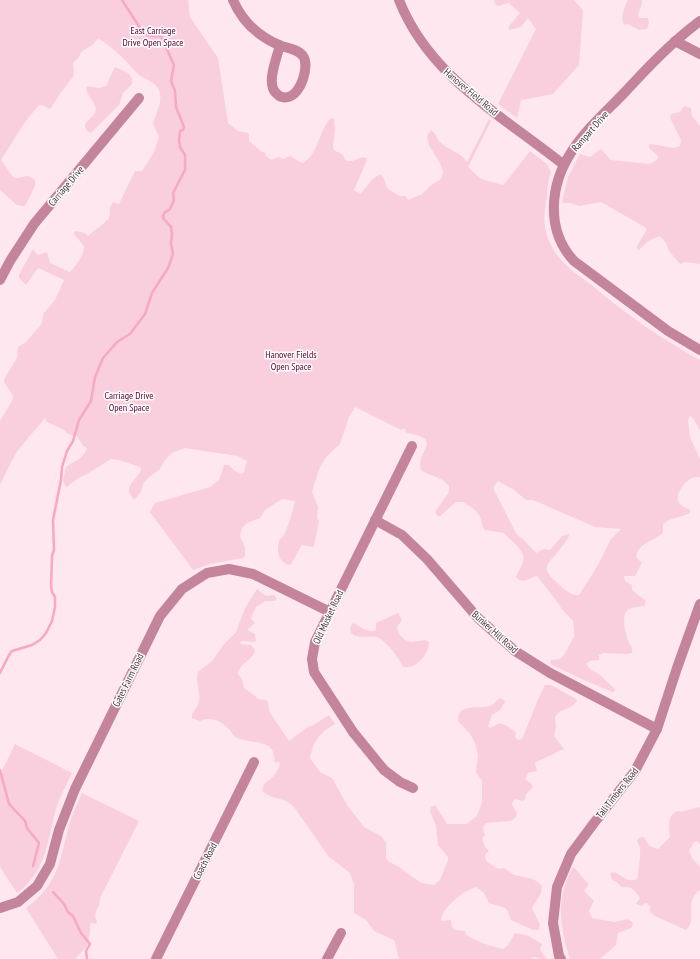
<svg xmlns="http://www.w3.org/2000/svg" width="700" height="959" font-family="'PT Sans Narrow',sans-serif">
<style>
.green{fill:#f9cfdd;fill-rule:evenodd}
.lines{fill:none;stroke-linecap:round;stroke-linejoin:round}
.stream{stroke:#f8a7c5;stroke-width:2.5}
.minor{stroke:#c4849b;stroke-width:10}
.labels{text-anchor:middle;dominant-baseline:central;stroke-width:3;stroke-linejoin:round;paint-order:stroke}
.park-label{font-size:10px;fill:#58002f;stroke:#fff}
.street-label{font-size:10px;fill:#403136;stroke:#fff}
</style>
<rect width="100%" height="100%" fill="#ffe7ef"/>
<!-- green -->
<g class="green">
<path d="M0 0H188L190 17 218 58 228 123 238 131 248 133 249 135V141L262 152 266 153 265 155 271 160 278 157 284 159 290 156 300 162 303 163C319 153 319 130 331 118L334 119 335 129 333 147 334 150 343 155 345 160 348 161H352L363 157 366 158 367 160 354 190 360 194C368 187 371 177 381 174L385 181 387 188 399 196H406L408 200 422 194 430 186 441 179 443 172 441 165 429 145 427 136 431 130C435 133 436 137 439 141 446 149 462 153 467 162L489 119 491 121 468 167 481 179 503 185 506 182 530 151 547 164 551 172C548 179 548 187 547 195 544 215 542 224 550 243 560 265 577 273 595 288 627 315 663 340 700 360V430L692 417 690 416 688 420 690 437 700 459V477C697 477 693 477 690 479 684 482 674 496 679 503 681 506 687 508 690 510V513C681 518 671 517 663 524V533C654 541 638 543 636 557L642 563 635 576H624L625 581 632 585V590L646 601 644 606C638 607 629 607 626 612 621 619 627 642 632 648V653L627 654 603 653 599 655V660L590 661 586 664 590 669 600 675 616 690 612 692 582 679 550 664 551 660 560 659 564 655 574 637V628L573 621 561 608 558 603 537 576C529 578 523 585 516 577 518 572 521 567 523 562 527 552 510 540 504 533L485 530C481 526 482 520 479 515 475 509 468 505 463 502H456L439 517 436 514 435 512 449 492V486C440 475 430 477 421 470 414 453 446 439 407 433L404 428 401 430 355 407 349 417 340 444 326 457 319 469 312 492 318 507 317 518 319 521 314 546 313 547 302 545C297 551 295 560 290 565 279 563 276 552 279 542 279 539 283 537 284 535 287 530 294 507 295 501L282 499 265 510 260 518 247 523 242 528 240 536 245 548V556L243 558 210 564 193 570 150 512 155 503 210 487 219 480 224 465H229L235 471 242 474 244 472 247 461 237 456 185 448 172 453 166 459 159 470 149 477 143 484 141 492 134 500C120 485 139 480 141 469L140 467 119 460 111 459 87 474 77 479 67 487 65 486 63 480 66 467C74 461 84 459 87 448L83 446 77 436 68 434 64 430 45 421 46 419 45 418 18 450 10 464 0 485V421L12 401 13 397 12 394 4 382V379L17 358 18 347 26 342 41 325 44 313 55 300 64 280 38 268 26 285 19 278V275L33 249 38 255 47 252 50 263 70 272 71 271C77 264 84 255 84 246L74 234V232L76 231 85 233 88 236C92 232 108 221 109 218 111 212 108 208 113 202L119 204 134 173 135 171H142L154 152 159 137 153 124C155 115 162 104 160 94 158 81 144 80 138 74 132 69 127 61 121 56 115 50 108 45 101 40L98 39 92 45 81 52 79 57 73 63 74 73 73 77 59 95 51 108 50 109 42 105H39L25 122 1 160 13 177C24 181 23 171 35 180V186L25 206H23L17 205 0 190ZM498 481 514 490 526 500H533L595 527 621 529 611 539 598 565 579 595C573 596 568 592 563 588 536 565 547 568 563 545 566 541 569 538 569 534L562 536 550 550 544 549 536 553 523 539 517 535 494 490V486Z"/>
<polygon points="494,0 574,0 583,10 579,65 553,94 521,100 517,118 498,104 536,29 528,18 521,27 509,30 509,26 520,13 509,3 498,6 495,4"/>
<path d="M628 0H642V3L638 15 640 18H648L649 23 647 29 639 30 628 24 624 25C620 18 624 7 628 0Z"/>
<path d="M115 67 128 73 132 78V84L123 93 119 105 91 133C87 132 85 128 85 124 88 120 94 116 95 112 99 102 83 95 87 86L99 88 106 86Z"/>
<polygon points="684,106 691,108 692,116 700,126 700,264 686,262 680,264 669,251 666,243 660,236 648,241 639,250 637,249 637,246 647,229 643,226 601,202 579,206 570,203 562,203 568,177 580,154 590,157 601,149 611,160 650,164 657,160 658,156 649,148 649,145 651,144 674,148 680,146 681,140 670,118 671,114 680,112"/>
<path d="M257 589 266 596 274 595 277 598 275 601H265L256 607 251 618 255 623 247 630 255 634 256 641 255 642 243 641 240 642 241 644 251 645 255 650C253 661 239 663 238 674L242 679 244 688 259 699 266 700 268 702 269 711 289 741 309 726H312L329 715 335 724C319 734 314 739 310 758L320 772 332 778 347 805 364 827 381 836 384 840 386 843V858L388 861 399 867 421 883 434 885 440 880 448 860V857L438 845 436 826 430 811 431 807 435 805 447 824H466L477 816 482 802V781L476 772 478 756 475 743 470 734 458 721C457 703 479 709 490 706 494 704 497 700 500 698L504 700 505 702 500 710 492 715 488 726 490 728 500 723 507 726 516 732 515 737 518 740 522 739C530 721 536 702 545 685H551L576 699 577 701C572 707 568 709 560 711L555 717 556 727 554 736 564 749 536 762 535 764 537 771 528 773 525 779 531 783 533 787 526 794 525 799 523 801 515 799 512 803V805L517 813 516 817 511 821 486 823 483 827 485 835 482 838 485 847 489 851 485 855 486 861 498 869 504 868C507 870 511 873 515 875 525 878 535 877 542 886L541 893 532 908 540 925 539 930H533L511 920 507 910 505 908 489 903 484 893 476 887C463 891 444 906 441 920L442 921 451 920 452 927 455 930 465 931 466 935C478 942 490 946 503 949L508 945 515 933 529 936 542 944 540 949 546 959H540L534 957 531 959H399L394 940 374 931 366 920 354 913V884L350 873 329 857 294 807C283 796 274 801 262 791L264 784C272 779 276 774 280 765L279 761 275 763C275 759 273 754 273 752 270 740 244 743 236 737 233 736 232 733 230 730 221 721 212 716 200 721L192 718V714C207 695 194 690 198 672L212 661 224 644 236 632 245 608Z"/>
<path d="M398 613 402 620 397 627 399 634 405 640 410 642 426 640 429 642C429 654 416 670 403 667 398 657 389 644 379 638 373 633 346 644 351 625L354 623C360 627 367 632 375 631L376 628V623Z"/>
<path d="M15 744 72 773C66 785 60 797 56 809 47 842 46 872 17 893L0 867V775Z"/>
<path d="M82 793 139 821 100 898C100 909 92 912 97 921L96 924 92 923 90 925V933L87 946 75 959H58L26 908C63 881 59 855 72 816 75 808 79 800 82 793Z"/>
<path d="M700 807V844L697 841 694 842 689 850 692 858 700 867V890C683 901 698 920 686 930L655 916 650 912V906L647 903H645L642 906 636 904 640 898C635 891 632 886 622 887L615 881 612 880 610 873 614 872C622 876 629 883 637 879 638 877 641 853 640 850 640 847 639 844 637 841L639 838 644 837 649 846 658 849 670 837C669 830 667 813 678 811 680 811 682 812 684 811 689 810 695 808 700 807Z"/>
<path d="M573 867H574L582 877 589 884 584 891 594 901 589 911 592 918 614 922 628 919 632 922 633 925 631 928 618 933 616 945 600 959H570C560 925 555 900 573 867Z"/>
</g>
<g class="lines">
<!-- stream -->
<g class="stream">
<polyline points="0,673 9,655 12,651 32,645 40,640 46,633 52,621 55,607 55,597 52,592 51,586 52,556 54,550 53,520 61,480 62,467 67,451 73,441 79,420 91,401 95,377 103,358 117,342 130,334 145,314 152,293 168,268 173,254 171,244 172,234 171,227 163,218 164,213 170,209 174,200 173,193 185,170 185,155 180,147 179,140 180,131 183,130 184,127 176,107 175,91 171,81 174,65 161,36 153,36 144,34 122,0"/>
<polyline points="0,770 9,804 25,821 27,828 39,843 33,866"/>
<polyline points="53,892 64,904 68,912 73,916 81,933 90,944 86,951 87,959"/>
</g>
<!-- minor -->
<g class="minor">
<path d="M233 0C242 21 259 37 281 46 288 48 298 49 303 56 310 65 301 95 288 97 284 98 280 97 277 94 265 85 277 58 280 45"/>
<path d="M399 0C429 77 503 116 564 165"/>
<path d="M700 21C672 42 649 66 625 92 607 111 586 129 572 151 550 184 545 230 574 261L668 331 700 350"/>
<polyline points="675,41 700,54"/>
<polyline points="0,280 10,261 34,224 139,98"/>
<polyline points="412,446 315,642 312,659 314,672 353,732 384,770 400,782 413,788"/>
<polyline points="375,520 402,535 427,559 478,618 515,651 550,673 657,729"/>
<polyline points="0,908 18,902 37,886 50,864 59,830 75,789 160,616 182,589 207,573 229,569 253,574 330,612"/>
<polyline points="156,959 254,762"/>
<polyline points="327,959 341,933"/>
<polyline points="561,959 559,956 553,923 557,887 571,854 594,823 635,771 657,729 677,668 700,604"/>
</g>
</g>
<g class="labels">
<!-- park labels -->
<g class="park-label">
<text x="153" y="30">East Carriage<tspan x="153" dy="12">Drive Open Space</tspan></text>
<text x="291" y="354">Hanover Fields<tspan x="291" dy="12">Open Space</tspan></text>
<text x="129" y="395">Carriage Drive<tspan x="129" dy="12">Open Space</tspan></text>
</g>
<!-- street labels -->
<g class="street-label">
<text transform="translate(471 92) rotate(40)">Hanover Field Road</text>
<text transform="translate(590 131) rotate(-49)">Rampart Drive</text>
<text transform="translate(66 186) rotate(-50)">Carriage Drive</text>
<text transform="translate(328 617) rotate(-65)">Old Musket Road</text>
<text transform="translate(495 632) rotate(42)">Bunker Hill Road</text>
<text transform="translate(128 680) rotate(-64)">Gates Farm Road</text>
<text transform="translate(617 793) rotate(-52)">Tall Timbers Road</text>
<text transform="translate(205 861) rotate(-63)">Coach Road</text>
</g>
</g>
</svg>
